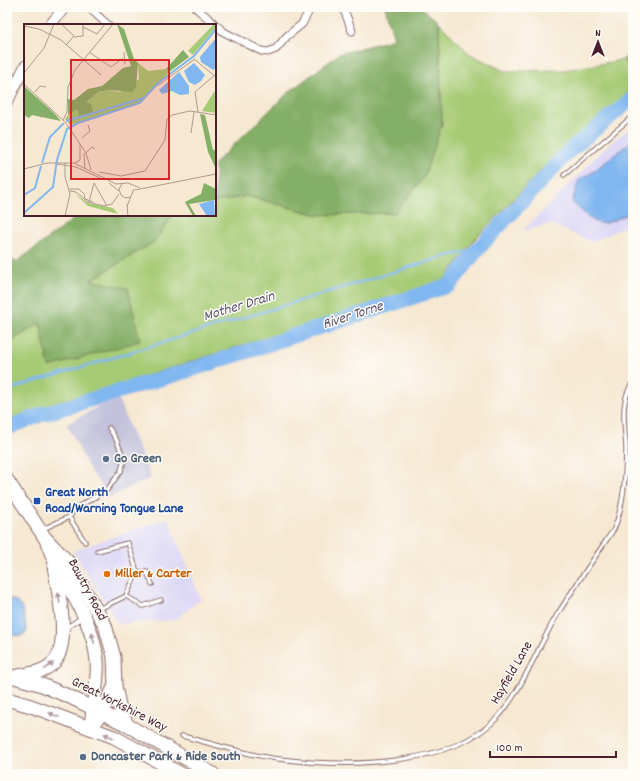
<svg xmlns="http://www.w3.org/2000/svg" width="640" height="781" font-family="Dekko,sans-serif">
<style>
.built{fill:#dcd6f6}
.industrial{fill:#c2c2dc}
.green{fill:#a6cb75;stroke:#787550}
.forest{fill:#84af66;stroke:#676748}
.water{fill:#81b7f0;stroke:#666b8e}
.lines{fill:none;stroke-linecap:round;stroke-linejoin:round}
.stream{stroke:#81b7f0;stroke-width:2.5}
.river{stroke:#81b7f0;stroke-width:15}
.lane-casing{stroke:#866565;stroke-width:5.5}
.street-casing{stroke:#866565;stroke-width:9}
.secondary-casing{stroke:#866565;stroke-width:12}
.highway-casing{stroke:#866565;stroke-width:15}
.lane{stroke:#fff;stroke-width:3.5}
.street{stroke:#fff;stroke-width:7}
.secondary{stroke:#fff;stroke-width:10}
.highway{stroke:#fff;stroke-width:13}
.oneway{fill:#ae9aa0}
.service-dot{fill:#5c6f8a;stroke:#fdfcf7;stroke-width:1.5}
.transit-dot{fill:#1a4fb4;stroke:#fdfcf7;stroke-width:1.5}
.food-dot{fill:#e8710a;stroke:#fdfcf7;stroke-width:1.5}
.labels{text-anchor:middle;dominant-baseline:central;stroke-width:3;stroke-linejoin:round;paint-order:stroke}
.service-label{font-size:14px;font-weight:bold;fill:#4e5e75;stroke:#fdfcf7;text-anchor:start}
.transit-label{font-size:14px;font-weight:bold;fill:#164399;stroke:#fdfcf7;text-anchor:start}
.food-label{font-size:14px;font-weight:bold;fill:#c56008;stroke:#fdfcf7;text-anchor:start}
.street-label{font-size:14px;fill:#4a1f2b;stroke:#fdfcf7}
.water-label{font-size:15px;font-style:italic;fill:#5d5470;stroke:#fdfcf7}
.inset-river{fill:none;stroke:#81b7f0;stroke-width:2}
.inset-road{fill:none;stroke:#b1988f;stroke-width:1}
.view{fill:#d62828;fill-opacity:0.15;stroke:#d62828;stroke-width:2}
.inset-edge{fill:none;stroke:#4a1f2b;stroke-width:2}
</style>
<rect width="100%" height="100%" fill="#fdfcf7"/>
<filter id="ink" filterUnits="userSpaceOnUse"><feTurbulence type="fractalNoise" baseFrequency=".025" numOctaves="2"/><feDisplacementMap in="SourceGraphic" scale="8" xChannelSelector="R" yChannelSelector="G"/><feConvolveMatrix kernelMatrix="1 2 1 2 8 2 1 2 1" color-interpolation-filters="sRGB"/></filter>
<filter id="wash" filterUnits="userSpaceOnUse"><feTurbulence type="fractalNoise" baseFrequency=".012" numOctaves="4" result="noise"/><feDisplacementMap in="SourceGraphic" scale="16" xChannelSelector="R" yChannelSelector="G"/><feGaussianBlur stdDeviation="0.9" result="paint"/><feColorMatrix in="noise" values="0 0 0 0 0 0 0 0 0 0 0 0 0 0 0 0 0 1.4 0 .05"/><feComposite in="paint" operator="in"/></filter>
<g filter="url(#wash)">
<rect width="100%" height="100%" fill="#f6e8d1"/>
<!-- built -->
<g class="built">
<polygon points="633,126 633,222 593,242 550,224 523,231 609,144"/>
<polygon points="168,518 201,600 175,620 118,624 73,551"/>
</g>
<!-- industrial -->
<polygon class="industrial" points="117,396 151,478 110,497 90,471 67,424"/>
<!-- green -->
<polygon class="green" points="439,23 470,54 504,71 565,70 623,60 633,71 633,89 565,146 474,240 443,282 25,414 7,422 7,344 40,323 49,366 91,280 154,242 173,215 215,215 215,202 247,196 318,215 442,124"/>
<!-- forest -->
<g class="forest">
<polygon points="385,7 421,7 439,23 442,124 424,177 395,213 318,215 247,196 215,202 215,163 289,92 339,54 394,39"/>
<polygon points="633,48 633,71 623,60"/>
<polygon points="79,215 173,215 154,242 91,280 128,288 140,341 49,367 40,323 7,344 7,261 18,261"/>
</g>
<!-- water -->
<g class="water">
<path d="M633 140V211C597 229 601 228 572 202L579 180 593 172Z"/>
<path d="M7 598C26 602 23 615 27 632L21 636 7 635Z"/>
</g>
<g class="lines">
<!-- stream -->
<polyline class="stream" points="7,390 443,257 478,249"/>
<!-- river -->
<polyline class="river" points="7,428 43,414 187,371 450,285 478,249 569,151 633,98"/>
</g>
</g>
<g filter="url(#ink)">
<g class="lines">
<defs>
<g id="lane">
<polyline points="564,175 633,116"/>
<polyline points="69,517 76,508 107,490 121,471 124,460 117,441 109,428"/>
<polyline points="43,529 69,517 85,542"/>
<polyline points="97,551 128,543 137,572"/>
<polyline points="126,596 143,606 161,600"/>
<polyline points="99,609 126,596 137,572 147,572 152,584"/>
<polyline points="66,631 69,626 81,618"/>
<path d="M182 736C214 744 246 755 279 759 343 767 451 768 498 717 521 692 539 645 557 615 575 586 595 557 614 529 624 505 626 474 626 447 625 424 619 403 633 382"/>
</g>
<g id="street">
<polyline points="88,7 108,25"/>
<polyline points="195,7 224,32 261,51 268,52 276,49 287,36 302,24 311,7"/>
<polyline points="343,7 352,31"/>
</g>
<g id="secondary">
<polyline points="50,25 65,7"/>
<polyline points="7,103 25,66"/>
</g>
<g id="highway">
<polyline points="7,480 45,538 68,562 105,625 114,657 115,686 119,705 127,725"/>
<path d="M47 542C62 585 91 611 97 660 99 678 92 708 91 728"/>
<polyline points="7,675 42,685 70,697 127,725 213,774"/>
<path d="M17 676C29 674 42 673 52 664 72 647 58 590 54 566"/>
<polyline points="7,699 31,706 114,737 181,774"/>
<polyline points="97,720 115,686"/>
</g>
</defs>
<!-- lane casing -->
<use href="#lane" class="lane-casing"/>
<!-- street casing -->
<use href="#street" class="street-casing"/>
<!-- secondary casing -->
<use href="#secondary" class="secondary-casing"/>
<!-- highway casing -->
<use href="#highway" class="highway-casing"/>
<!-- lane -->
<use href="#lane" class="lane"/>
<!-- street -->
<use href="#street" class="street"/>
<!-- secondary -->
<use href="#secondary" class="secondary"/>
<!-- highway -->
<use href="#highway" class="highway"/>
</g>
<!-- one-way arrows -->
<defs><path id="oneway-solid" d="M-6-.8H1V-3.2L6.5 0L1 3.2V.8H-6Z"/></defs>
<g class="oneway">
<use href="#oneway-solid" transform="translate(59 598) rotate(-98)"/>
<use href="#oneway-solid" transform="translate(93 638) rotate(-103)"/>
<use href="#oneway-solid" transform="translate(49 666) rotate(-36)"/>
<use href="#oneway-solid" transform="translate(54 715) rotate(-158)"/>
<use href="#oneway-solid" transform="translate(109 736) rotate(-156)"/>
</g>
</g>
<!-- markers -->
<g class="service-dot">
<circle cx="106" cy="459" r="4"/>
<circle cx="83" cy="757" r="4"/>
</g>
<rect class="transit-dot" x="33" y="497" width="8" height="8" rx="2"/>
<circle class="food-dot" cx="107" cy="574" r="4"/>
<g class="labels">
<!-- service labels -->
<g class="service-label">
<text x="114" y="459">Go Green</text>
<text x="91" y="757">Doncaster Park &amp; Ride South</text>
</g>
<!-- transit labels -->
<g class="transit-label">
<text x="45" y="493">Great North<tspan x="45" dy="16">Road/Warning Tongue Lane</tspan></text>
</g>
<!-- food labels -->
<g class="food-label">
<text x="115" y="574">Miller &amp; Carter</text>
</g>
<!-- street labels -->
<g class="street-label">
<text transform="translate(87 590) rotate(62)">Bawtry Road</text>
<text transform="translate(512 673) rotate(-60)">Hayfield Lane</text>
<text transform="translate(119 705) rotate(27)">Great Yorkshire Way</text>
</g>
<!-- water labels -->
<g class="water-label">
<text transform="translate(239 307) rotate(-17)">Mother Drain</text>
<text transform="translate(353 316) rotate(-18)">River Torne</text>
</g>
</g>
<!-- overview -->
<g transform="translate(24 24)">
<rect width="192" height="192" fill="#f6e8d1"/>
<path d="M190 0 192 3 169 31 164 27ZM114 39 124 47 142 45 145 48 115 79 46 101 41 95 44 91 74 68 85 66 96 68 115 55ZM192 67V89L178 87 190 68ZM50 169 64 179 89 184 94 190 64 182Z" fill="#a6cb75"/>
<path d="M93 0 100 5 110 35 114 39 112 63 108 68 85 66 74 68 62 78 67 80 69 88 55 92 53 85 44 91V75L50 76 64 65 78 62 99 44 107 42ZM159 26 165 33 145 48 142 45ZM0 62 30 89 37 97 8 91 5 94 0 91ZM176 90 181 91 189 126H192V145L184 128ZM180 159 192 165 191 176 165 180 172 192H169L161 178 177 170Z" fill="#84af66"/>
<path d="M192 14V44L189 46 177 38 176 33ZM170 39 181 51 177 57 171 61 165 58 160 47ZM155 48 165 62V70L156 71 148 67 138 70 135 66ZM190 176 191 192H183L175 180Z" fill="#81b7f0"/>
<path class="inset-river" d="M42 97 120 74M18 139 26 113 40 99M0 171 11 164 17 142M0 189 29 163 33 136 43 105 54 99 116 79 134 59 170 32 192 5"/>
<path class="inset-road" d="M37 0 50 12 42 21M0 2 15 5 37 16 77 51M59 3 73 10 81 0M50 13 59 12V0M65 28 87 43 99 34M100 28 101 40M170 35 192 53M0 49 20 24 30 0M0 60 42 99 62 129 67 146M133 62 171 35M11 68 16 62 22 63M174 88 171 68 192 50M17 94 26 84M39 96 43 88 44 63 51 46 89 0M167 109 170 88M58 114 66 107 64 101M60 129 61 145M62 129 68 123 71 125M51 139 56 136V121M33 140 52 143 78 155M0 145 23 139H50L92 160 104 159 116 164M75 148 97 152 121 147 141 116 143 95 148 91 166 87 192 91M85 159 95 167M98 160 95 165 97 171 101 174 107 173M45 165H55L60 170 61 175 69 178M111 166 192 150M46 167 52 168 64 178 80 182 88 180 95 170M65 178 70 159 83 182M103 180 104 192M103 182 110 165M41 192 46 170 41 153V139"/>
<path class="view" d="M47 36H145V155H47Z"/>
<rect width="192" height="192" class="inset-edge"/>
</g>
<!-- margin -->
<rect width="640" height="781" fill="none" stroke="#fdfcf7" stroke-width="24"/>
<!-- north arrow -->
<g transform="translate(598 42)" stroke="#fdfcf7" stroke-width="3" paint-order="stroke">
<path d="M0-3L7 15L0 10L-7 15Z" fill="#4a1f2b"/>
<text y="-6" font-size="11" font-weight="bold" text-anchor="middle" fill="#4a1f2b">N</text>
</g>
<!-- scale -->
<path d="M490 751v6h126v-6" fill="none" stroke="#4a1f2b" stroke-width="2"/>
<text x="496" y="751" font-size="12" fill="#4a1f2b" stroke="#fdfcf7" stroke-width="3" paint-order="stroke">100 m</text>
</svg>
